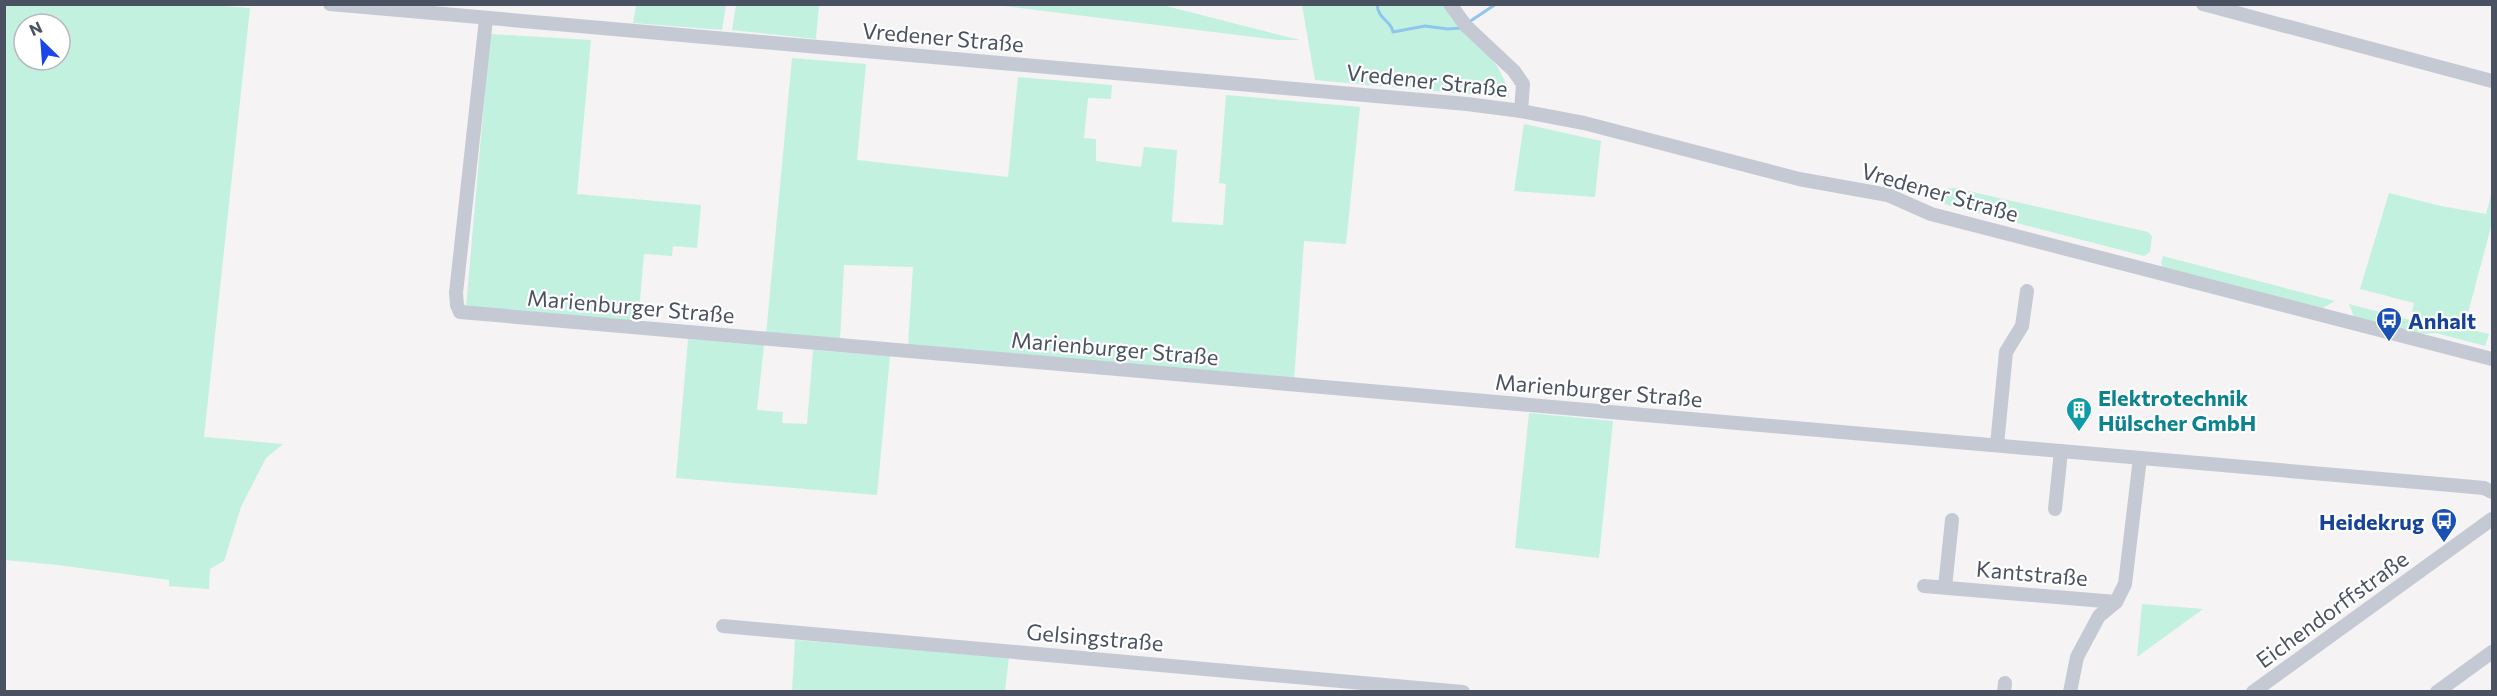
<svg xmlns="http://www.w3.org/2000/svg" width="2497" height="696" font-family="Commissioner,sans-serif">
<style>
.green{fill:#c3f1df;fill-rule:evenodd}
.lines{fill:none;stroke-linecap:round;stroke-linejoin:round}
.stream{stroke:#8fc5ee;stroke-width:3}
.minor{stroke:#c4c9d4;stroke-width:14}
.labels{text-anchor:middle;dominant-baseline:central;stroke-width:4.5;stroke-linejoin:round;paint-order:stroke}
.street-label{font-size:22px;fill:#4a5161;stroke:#fff}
.transit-label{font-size:22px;font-weight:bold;fill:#164399;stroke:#fff;text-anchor:start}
.culture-label{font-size:22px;font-weight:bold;fill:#0d838f;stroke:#fff;text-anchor:start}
</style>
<rect width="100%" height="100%" fill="#f5f3f3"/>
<!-- green -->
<g class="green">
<path d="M210 5 250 8 204 437 283 444 266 458 241 507 224 561 210 569 209 589 169 586V580L58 565 5 560V5ZM24 24H60V60H24Z"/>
<polygon points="636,5 726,5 722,30 633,23"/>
<polygon points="736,5 819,5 816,39 732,30"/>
<polygon points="996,5 1162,5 1300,40 1279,40"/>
<path d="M1302 5H1446C1465 27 1508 68 1509 98L1315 80Z"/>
<polygon points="490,34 591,40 577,194 701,205 697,248 673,246 672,256 644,254 638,323 466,307"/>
<polygon points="792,58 866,64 857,160 1008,177 1018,77 1112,85 1111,99 1088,98 1084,138 1096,139 1096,161 1141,167 1144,147 1177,150 1172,222 1223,225 1226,184 1219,183 1226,95 1360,107 1346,244 1304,241 1294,380 908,345 913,267 844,265 840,340 766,335"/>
<polygon points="1524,124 1601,141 1595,197 1514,191"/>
<polygon points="1955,188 2148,232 2152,236 2150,252 2144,256 1944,204 1934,199 1929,190"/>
<polygon points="2492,191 2492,223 2464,328 2489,334 2485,346 2436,333 2419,334 2354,317 2349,304 2410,320 2414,303 2360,289 2389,193 2441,206 2486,214"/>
<polygon points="2163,256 2335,301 2321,309 2163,268 2161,263"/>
<polygon points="688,339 764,345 757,410 783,412 782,423 807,424 813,350 890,356 877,495 676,478"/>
<polygon points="1529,413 1613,421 1599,558 1515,548"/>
<polygon points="2142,604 2203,609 2137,657"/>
<polygon points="795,640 1009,656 1005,691 792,692"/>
</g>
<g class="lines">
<!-- stream -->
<g class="stream">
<path d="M1377 4C1378 20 1391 20 1393 32L1425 26 1448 29 1461 28"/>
<polyline points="1469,22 1496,4"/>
</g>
<!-- minor -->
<g class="minor">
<polyline points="330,4 1467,104 1521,111 1584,123 1799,179 1888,195 1931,214 2492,359"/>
<polyline points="1450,4 1466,26 1514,71 1523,84 1521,111"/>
<polyline points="2203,4 2492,81"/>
<polyline points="486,19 456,293 457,305 460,312 2428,483 2484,488 2492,492"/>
<polyline points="1997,445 2006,352 2022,326 2027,291"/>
<polyline points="2055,509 2061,451"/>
<polyline points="1924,586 2116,602"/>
<polyline points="1945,587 1952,520"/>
<polyline points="723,626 1463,692"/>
<polyline points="2004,692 2005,683"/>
<polyline points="2070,692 2077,657 2099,616 2116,602 2125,584 2140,458"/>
<polyline points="2253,692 2492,519"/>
<polyline points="2437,692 2492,652"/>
</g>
</g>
<!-- icons -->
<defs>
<symbol id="bus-pin" viewBox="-11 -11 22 30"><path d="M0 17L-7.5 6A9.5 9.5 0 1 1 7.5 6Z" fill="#1a4fb4" stroke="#fff"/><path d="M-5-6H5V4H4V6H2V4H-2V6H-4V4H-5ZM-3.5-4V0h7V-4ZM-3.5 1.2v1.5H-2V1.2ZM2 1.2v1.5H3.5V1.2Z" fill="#fff"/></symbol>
<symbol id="building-pin" viewBox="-11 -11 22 30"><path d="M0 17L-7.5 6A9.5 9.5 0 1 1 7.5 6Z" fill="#0f9aa8" stroke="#fff"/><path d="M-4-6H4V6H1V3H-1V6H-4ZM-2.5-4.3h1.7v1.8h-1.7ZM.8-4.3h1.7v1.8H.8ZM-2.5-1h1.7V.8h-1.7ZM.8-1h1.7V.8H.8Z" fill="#fff"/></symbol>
</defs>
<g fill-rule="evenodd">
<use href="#bus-pin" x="2374" y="305" width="30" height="40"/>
<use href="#building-pin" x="2064" y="395" width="30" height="40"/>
<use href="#bus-pin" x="2429" y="506" width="30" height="40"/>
</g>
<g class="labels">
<!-- street labels -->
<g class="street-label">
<text transform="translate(943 37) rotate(5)">Vredener Straße</text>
<text transform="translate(1427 80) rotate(6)">Vredener Straße</text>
<text transform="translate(1940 192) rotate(16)">Vredener Straße</text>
<text transform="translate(631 306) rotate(5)">Marienburger Straße</text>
<text transform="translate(1115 348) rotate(5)">Marienburger Straße</text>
<text transform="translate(1599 390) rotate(5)">Marienburger Straße</text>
<text transform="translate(2032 573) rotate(5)">Kantstraße</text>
<text transform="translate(2332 609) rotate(-36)">Eichendorffstraße</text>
<text transform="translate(1095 637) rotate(5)">Gelsingstraße</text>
</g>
<!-- transit labels -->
<g class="transit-label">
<text x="2408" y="320">Anhalt</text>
<text x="2424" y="521" text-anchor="end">Heidekrug</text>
</g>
<!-- culture labels -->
<g class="culture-label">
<text x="2098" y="397">Elektrotechnik<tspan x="2098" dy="25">Hülscher GmbH</tspan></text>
</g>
</g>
<!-- border -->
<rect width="2497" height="696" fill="none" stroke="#4a5161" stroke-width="12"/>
<!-- north arrow -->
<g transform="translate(42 42) rotate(335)"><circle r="28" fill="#ffffff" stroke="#b7b9c0" stroke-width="1.5"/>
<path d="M0-4.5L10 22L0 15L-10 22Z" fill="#1945e9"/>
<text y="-9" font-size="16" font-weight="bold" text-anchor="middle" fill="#4a5161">N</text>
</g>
</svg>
